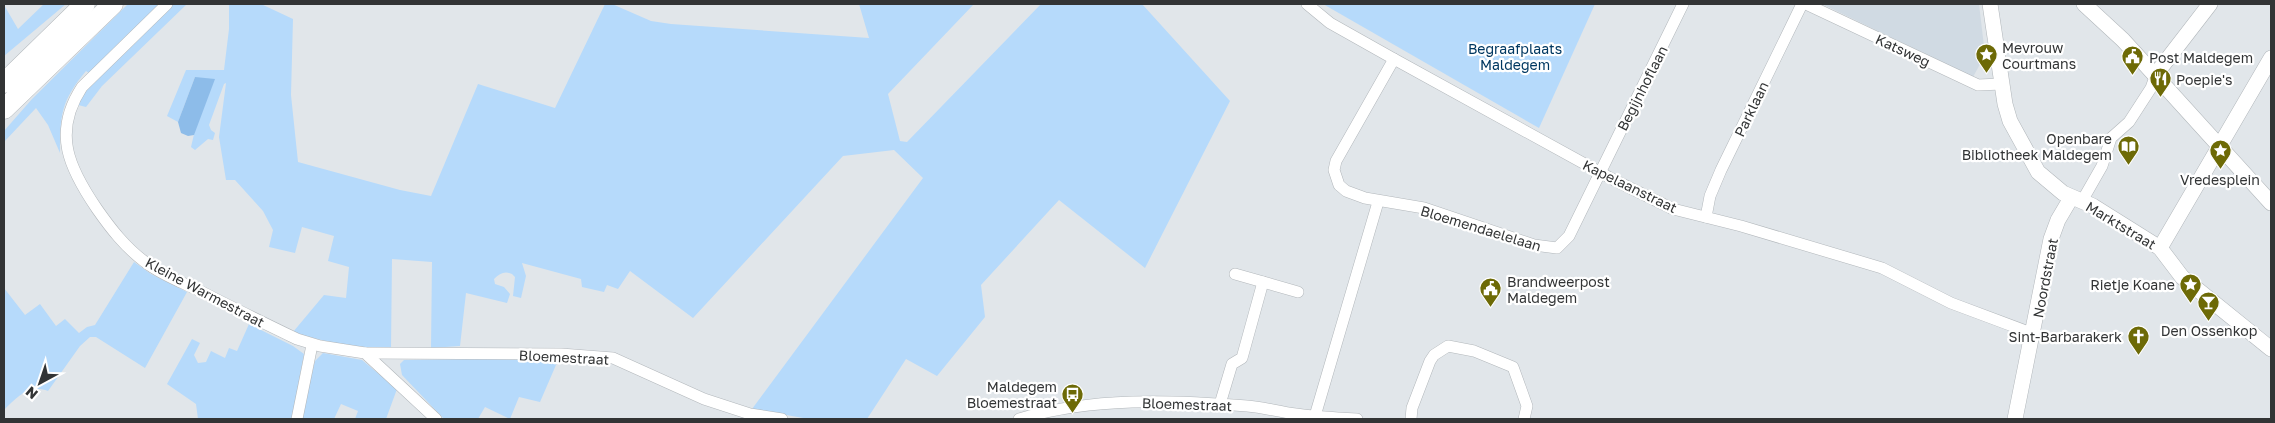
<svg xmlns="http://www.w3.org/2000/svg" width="2275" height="423" font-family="'Golos Text',sans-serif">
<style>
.built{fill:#d0dae3}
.green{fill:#b6dafb}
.water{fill:#8dbce9}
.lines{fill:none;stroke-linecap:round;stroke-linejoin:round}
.minor-casing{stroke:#b2b7bb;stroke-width:12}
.tertiary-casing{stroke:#b2b7bb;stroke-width:16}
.trunk-casing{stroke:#b2b7bb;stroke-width:21}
.minor{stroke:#fff;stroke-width:11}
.tertiary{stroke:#fff;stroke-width:15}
.trunk{stroke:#fff;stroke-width:20}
.labels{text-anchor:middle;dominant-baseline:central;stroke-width:4.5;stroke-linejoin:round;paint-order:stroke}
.poi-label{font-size:14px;fill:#323435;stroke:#fff;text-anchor:start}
.park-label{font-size:14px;fill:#003861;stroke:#fff}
.street-label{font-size:14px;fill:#323435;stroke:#fff}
</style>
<rect width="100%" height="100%" fill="#e1e6ea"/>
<!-- built -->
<polygon class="built" points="1822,4 1979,4 1985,55 1973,77"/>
<!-- green -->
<g class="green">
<polygon points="44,4 66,4 4,56 4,5 18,29"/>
<path d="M128 4H159L89 73 86 71C61 101 60 115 60 153L48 125 36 108 4 142V131L32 99Z"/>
<polygon points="173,4 187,4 102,86 86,107 78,105 83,92"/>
<path d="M229 4H261L293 19 291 95 298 162 400 190 431 196 478 84 555 108 605 4H612L651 21 671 24 869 38 859 4H974L888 94 900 141 907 142 1041 4H1142L1230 101 1145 268 1059 200 981 285 985 317 937 376 906 359 867 419H809L752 409 923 178 894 150 843 156 693 318 630 271 618 289 607 285 604 292 582 287 581 279 522 263 526 276 521 298 513 296 515 277 512 274C505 271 500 273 494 279L495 284 504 287 510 294 507 303 466 293 460 346 431 348 432 262 392 259 391 349C357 347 325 343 293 332L324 295 346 298 349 267 328 261 334 236 302 227 295 253 269 247 273 230 263 211 235 180H226L219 137 226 83 224 84 209 125 211 130 215 133 213 140 208 139 195 150 191 147 195 130V77L178 122 167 116 186 70H224L229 29Z"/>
<polygon points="1323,4 1595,4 1539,128"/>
<path d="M134 262 151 274 187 292 145 368 96 337H90L80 346 48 391C29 384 17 397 4 410V288L25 315 40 304 56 326 65 319 79 333 87 327 95 325Z"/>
<polygon points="249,324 293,346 304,354 292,419 198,419 196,404 167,384 192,339 200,343 194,355 198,363 206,362 211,351 225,358 229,348 237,351"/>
<polygon points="323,353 362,360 397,389 386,419 355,419 358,411 341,404 334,419 301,419 315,361"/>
<polygon points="559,358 540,402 519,397 510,419 485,407 478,419 444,419 402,375 400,364 404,360"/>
</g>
<!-- water -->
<polygon class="water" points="195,77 215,79 194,135 188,136 181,133 178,122"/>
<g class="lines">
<defs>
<g id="minor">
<path d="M167 4 82 87C52 133 69 168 97 209 111 229 125 247 145 262 160 274 181 282 198 290 231 307 264 323 297 339L320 346 365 353 436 419"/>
<polyline points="1307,4 1330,23 1394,59 1614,180 1673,209 1741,226 1882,268 1951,303 2034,334"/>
<polyline points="1806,4 1978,85 2002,84"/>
<polyline points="1394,59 1336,161 1334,170 1339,185 1346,191 1365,198 1424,208 1534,245 1557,248 1569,236 1683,4"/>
<polyline points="2082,201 2102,166 2111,138 2129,122 2151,88 2156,74"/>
<polyline points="1706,217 1710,196 1721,170 1802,4"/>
<polyline points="1235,274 1298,292"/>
<polyline points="365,353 561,354 613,358 704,399 750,414 782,419"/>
<polyline points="1220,404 1232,364 1242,358 1263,282"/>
<polyline points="1315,416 1378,202"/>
<polyline points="297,419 312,345"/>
<path d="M1019 419C1092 397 1171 400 1247 406 1263 407 1279 412 1296 414 1316 417 1336 418 1357 419"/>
<polyline points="1411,419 1412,408 1430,361 1434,355 1448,346 1474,351 1513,367 1527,406 1524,419"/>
</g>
<g id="tertiary">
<polyline points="1990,4 2005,104 2010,121 2038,172 2063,193 2093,206 2160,248 2182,277 2271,349"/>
<polyline points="2084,4 2123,40 2271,203"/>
<polyline points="2156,74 2210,4"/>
<polyline points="2160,248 2271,58"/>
<polyline points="2015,419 2051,239 2058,220 2071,198"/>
</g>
<g id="trunk">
<polyline points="4,83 85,4"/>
<polyline points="4,109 113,4"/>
</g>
</defs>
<!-- minor casing -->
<use href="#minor" class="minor-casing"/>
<!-- tertiary casing -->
<use href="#tertiary" class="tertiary-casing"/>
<!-- trunk casing -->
<use href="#trunk" class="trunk-casing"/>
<!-- minor -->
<use href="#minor" class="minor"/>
<!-- tertiary -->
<use href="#tertiary" class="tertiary"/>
<!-- trunk -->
<use href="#trunk" class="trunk"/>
</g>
<!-- icons -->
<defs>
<symbol id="sight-pin" viewBox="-11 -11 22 30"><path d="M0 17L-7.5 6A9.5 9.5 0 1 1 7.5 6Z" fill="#6d6a06" stroke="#fff"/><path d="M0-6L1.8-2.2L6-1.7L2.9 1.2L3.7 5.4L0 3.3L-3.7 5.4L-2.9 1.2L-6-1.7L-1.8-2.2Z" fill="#fff"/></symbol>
<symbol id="civic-pin" viewBox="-11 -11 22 30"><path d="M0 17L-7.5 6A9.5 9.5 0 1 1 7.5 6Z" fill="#6d6a06" stroke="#fff"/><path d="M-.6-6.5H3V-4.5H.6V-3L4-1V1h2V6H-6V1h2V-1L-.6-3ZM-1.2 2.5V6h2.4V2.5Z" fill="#fff"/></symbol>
<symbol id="restaurant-pin" viewBox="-11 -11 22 30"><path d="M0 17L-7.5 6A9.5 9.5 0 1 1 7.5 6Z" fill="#6d6a06" stroke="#fff"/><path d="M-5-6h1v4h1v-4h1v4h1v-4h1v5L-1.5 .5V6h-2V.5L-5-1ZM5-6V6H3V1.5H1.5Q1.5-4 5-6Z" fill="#fff"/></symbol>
<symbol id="library-pin" viewBox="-11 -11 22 30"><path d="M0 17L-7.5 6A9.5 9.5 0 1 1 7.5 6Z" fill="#6d6a06" stroke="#fff"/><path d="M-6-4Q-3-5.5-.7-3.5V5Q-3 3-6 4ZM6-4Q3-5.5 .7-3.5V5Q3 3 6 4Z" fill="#fff"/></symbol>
<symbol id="bar-pin" viewBox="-11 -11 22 30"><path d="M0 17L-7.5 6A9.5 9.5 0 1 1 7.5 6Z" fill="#6d6a06" stroke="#fff"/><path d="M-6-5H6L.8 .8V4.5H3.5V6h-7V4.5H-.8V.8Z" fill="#fff"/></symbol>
<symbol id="church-pin" viewBox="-11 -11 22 30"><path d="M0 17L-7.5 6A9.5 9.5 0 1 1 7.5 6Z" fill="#6d6a06" stroke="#fff"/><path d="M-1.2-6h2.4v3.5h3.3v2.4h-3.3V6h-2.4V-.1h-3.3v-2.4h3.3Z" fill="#fff"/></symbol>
<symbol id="bus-pin" viewBox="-11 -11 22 30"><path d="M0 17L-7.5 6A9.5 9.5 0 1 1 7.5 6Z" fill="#6d6a06" stroke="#fff"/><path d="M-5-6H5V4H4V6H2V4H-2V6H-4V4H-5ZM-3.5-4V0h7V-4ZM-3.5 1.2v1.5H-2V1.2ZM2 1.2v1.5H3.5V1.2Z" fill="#fff"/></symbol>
</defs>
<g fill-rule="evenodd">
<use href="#sight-pin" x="1974" y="42" width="25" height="34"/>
<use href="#civic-pin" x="2120" y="44" width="25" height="34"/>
<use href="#restaurant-pin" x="2148" y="66" width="25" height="34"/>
<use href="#library-pin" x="2116" y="134" width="25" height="34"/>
<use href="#sight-pin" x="2208" y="138" width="25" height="34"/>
<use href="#sight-pin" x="2178" y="272" width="25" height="34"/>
<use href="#civic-pin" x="1478" y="276" width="25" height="34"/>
<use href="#bar-pin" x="2196" y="290" width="25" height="34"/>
<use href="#church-pin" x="2126" y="324" width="25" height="34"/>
<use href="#bus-pin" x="1060" y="382" width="25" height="34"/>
</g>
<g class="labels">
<!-- poi labels -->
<g class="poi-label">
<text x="2002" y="47">Mevrouw<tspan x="2002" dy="16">Courtmans</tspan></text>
<text x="2149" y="57">Post Maldegem</text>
<text x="2176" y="79">Poepie's</text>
<text x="2112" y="138" text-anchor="end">Openbare<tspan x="2112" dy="16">Bibliotheek Maldegem</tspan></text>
<text x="2220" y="179" text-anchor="middle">Vredesplein</text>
<text x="1507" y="281">Brandweerpost<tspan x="1507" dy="16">Maldegem</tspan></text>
<text x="2175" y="284" text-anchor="end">Rietje Koane</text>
<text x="2209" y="330" text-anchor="middle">Den Ossenkop</text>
<text x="2122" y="336" text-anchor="end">Sint-Barbarakerk</text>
<text x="1057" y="386" text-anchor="end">Maldegem<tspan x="1057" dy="16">Bloemestraat</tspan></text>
</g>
<!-- park labels -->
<g class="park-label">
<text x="1515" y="48">Begraafplaats<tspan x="1515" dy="16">Maldegem</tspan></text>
</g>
<!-- street labels -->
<g class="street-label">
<text transform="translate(1903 50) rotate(25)">Katsweg</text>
<text transform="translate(1642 88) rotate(-63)">Begijnhoflaan</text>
<text transform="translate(1751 109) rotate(-64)">Parklaan</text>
<text transform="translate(1630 186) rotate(26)">Kapelaanstraat</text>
<text transform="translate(2121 225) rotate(31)">Marktstraat</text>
<text transform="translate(1481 228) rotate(17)">Bloemendaelelaan</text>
<text transform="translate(2045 278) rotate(-79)">Noordstraat</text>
<text transform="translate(205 292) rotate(28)">Kleine Warmestraat</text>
<text transform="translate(564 357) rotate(3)">Bloemestraat</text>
<text transform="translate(1187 404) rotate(2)">Bloemestraat</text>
</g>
</g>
<!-- border -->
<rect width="2275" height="423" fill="none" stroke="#323435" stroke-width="10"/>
<!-- north arrow -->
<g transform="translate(40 383) rotate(220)" stroke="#ffffff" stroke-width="4" paint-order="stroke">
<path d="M0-4L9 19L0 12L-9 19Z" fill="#323435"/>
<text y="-8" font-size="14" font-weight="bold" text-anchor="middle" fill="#323435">N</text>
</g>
</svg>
